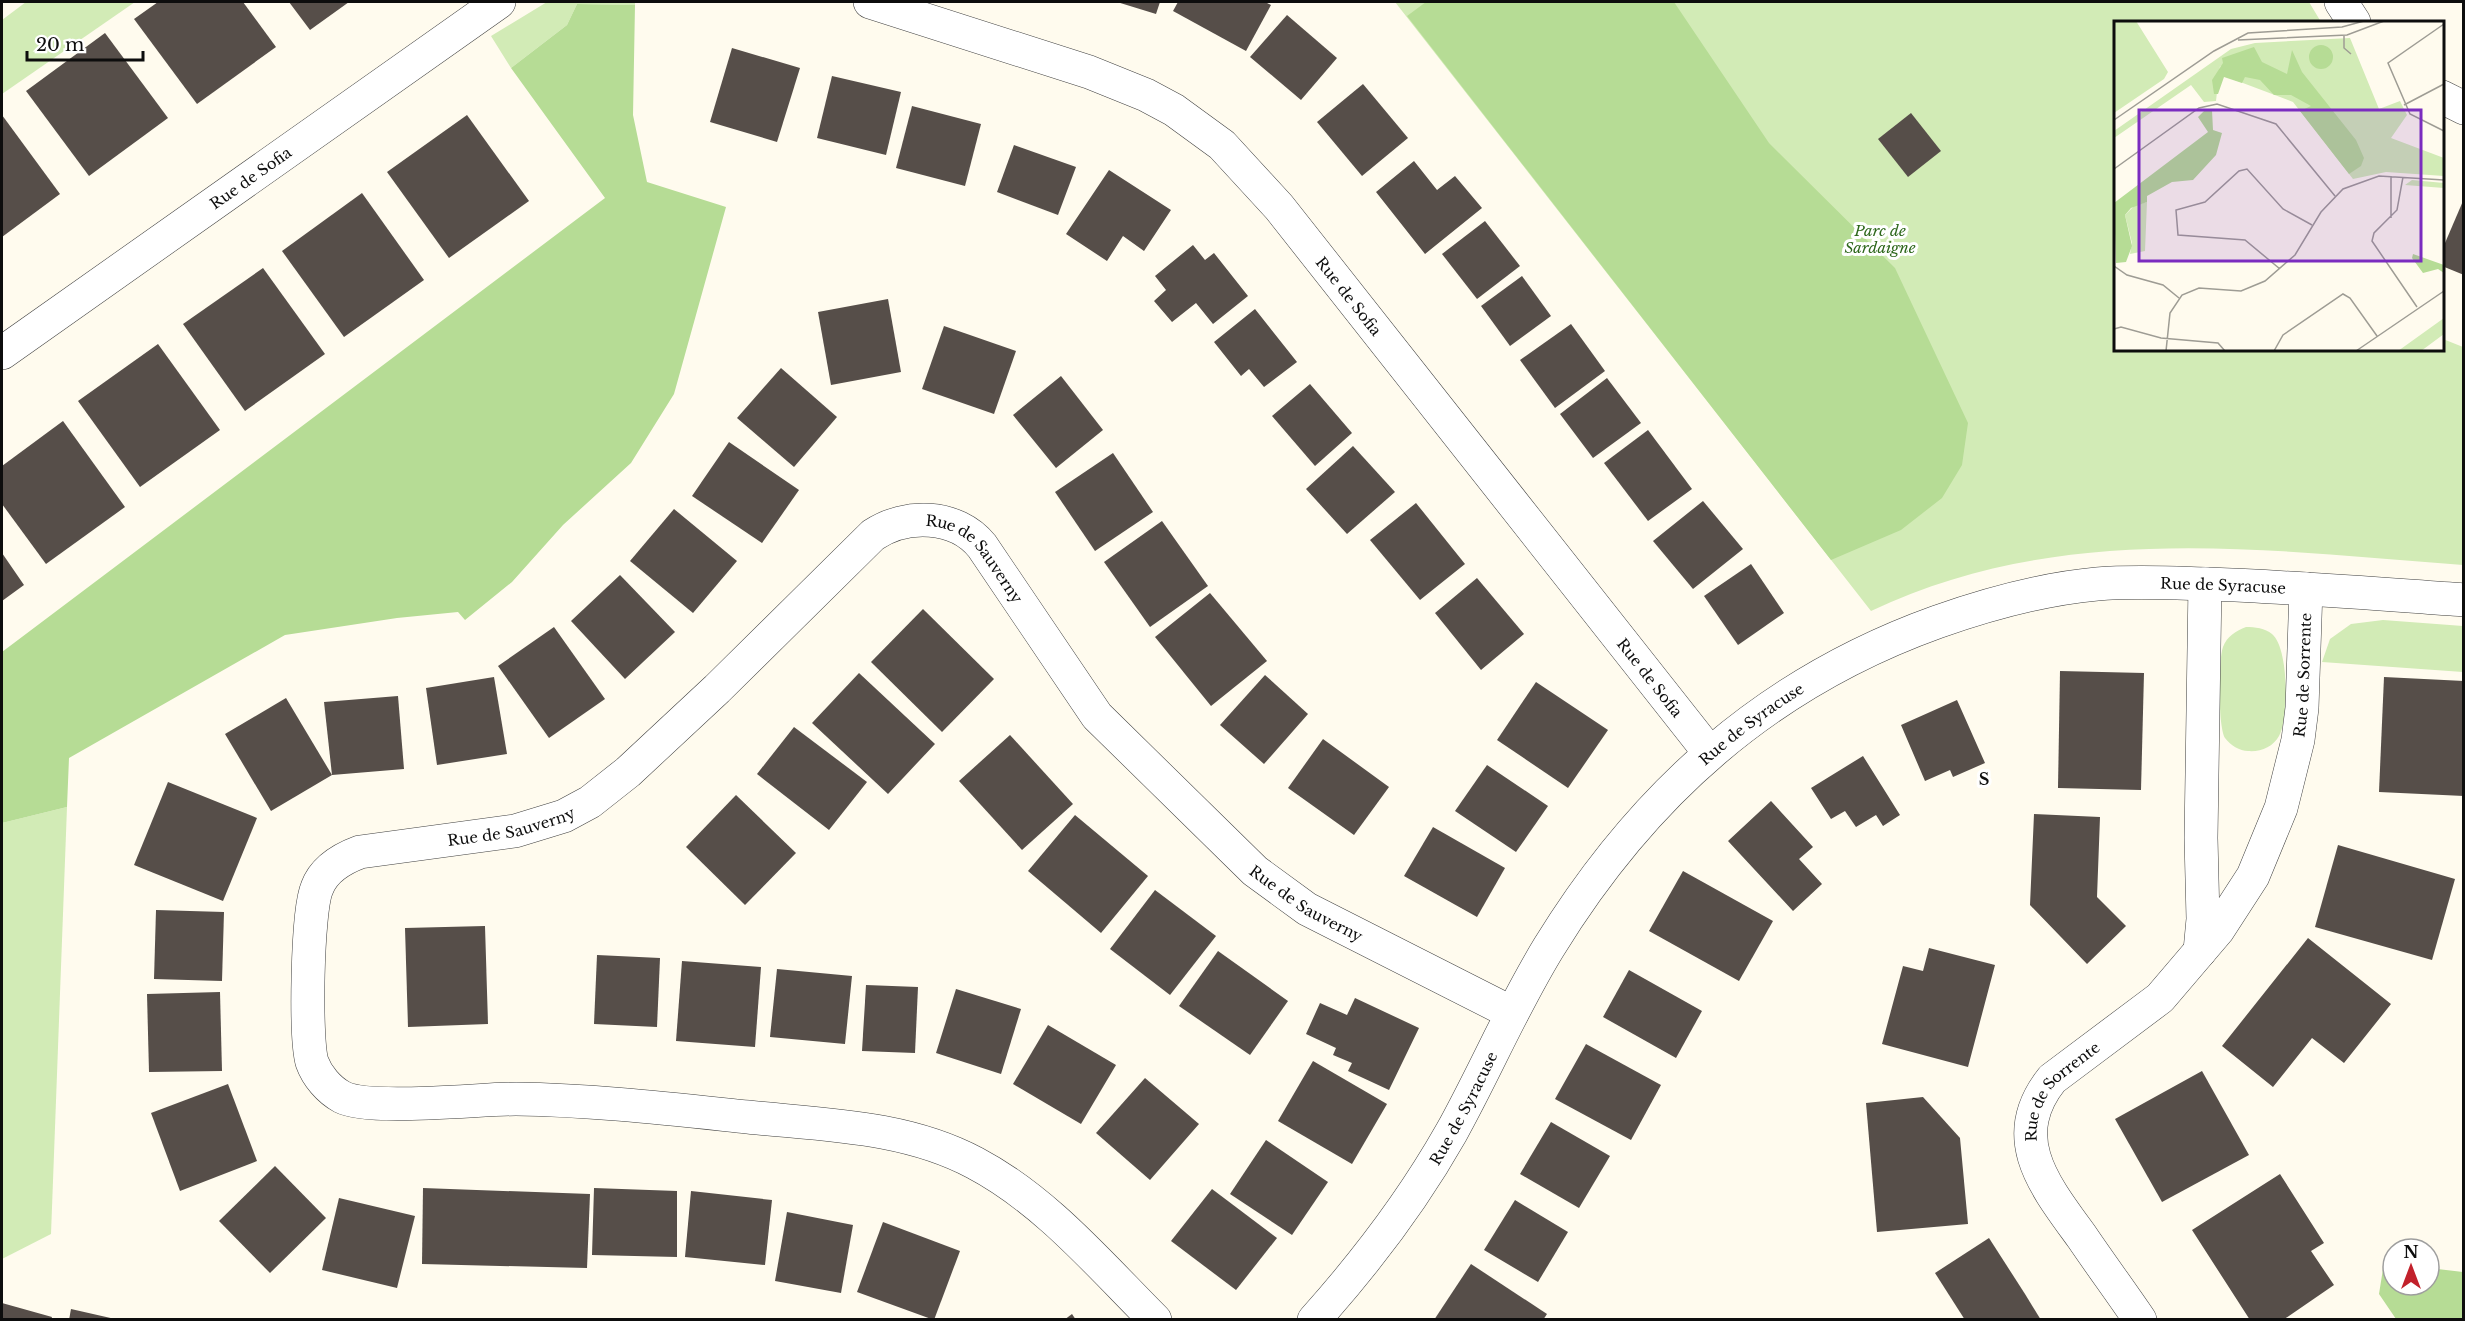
<svg xmlns="http://www.w3.org/2000/svg" width="2465" height="1321" font-family="'Libre Baskerville',serif">
<style>
.green{fill:#d2ebb6}
.forest{fill:#b6dc95}
.building{fill:#564e49}
.lines{fill:none;stroke-linecap:round;stroke-linejoin:round}
.minor-casing{stroke:#404040;stroke-width:34}
.minor{stroke:#fff;stroke-width:33}
.labels{text-anchor:middle;dominant-baseline:central;stroke-width:6;stroke-linejoin:round;paint-order:stroke}
.street-label{font-size:15px;fill:#0d0d0d;stroke:#fff}
.park-label{font-size:15px;font-style:italic;fill:#2d671b;stroke:#fff}
.neighbourhood-label{font-size:16px;font-weight:bold;fill:#0d0d0d;stroke:#fff}
.inset-road{fill:none;stroke:#9e9c94;stroke-width:1.5}
.view{fill:#7b2cbf;fill-opacity:0.15;stroke:#7b2cbf;stroke-width:3}
.inset-edge{fill:none;stroke:#0d0d0d;stroke-width:3}
</style>
<rect width="100%" height="100%" fill="#fffbee"/>
<!-- green -->
<g class="green">
<polygon points="26,2 135,2 2,94 2,20"/>
<polygon points="547,2 635,2 635,5 577,4 567,25 511,68 491,36"/>
<path d="M1395 2H2309L2321 22H2116V350H2442L2443 339 2463 347V565C2263 550 2060 521 1871 611Z"/>
<polygon points="2383,620 2463,626 2463,672 2322,662 2330,639 2351,624"/>
<path d="M2246 627C2255 627 2265 628 2272 634 2289 648 2289 718 2279 736 2273 747 2261 752 2248 751 2240 751 2230 745 2225 738 2218 727 2218 660 2223 647 2227 636 2236 631 2246 627Z"/>
<polygon points="67,807 51,1234 2,1259 2,823"/>
</g>
<!-- forest -->
<g class="forest">
<polygon points="1426,2 1674,2 1769,143 1895,268 1968,423 1962,465 1942,498 1901,530 1831,560 1407,16"/>
<polygon points="577,4 635,5 633,115 647,182 726,207 674,394 631,463 563,525 512,582 465,620 458,612 397,618 285,635 69,758 67,807 2,823 2,652 605,198 511,68 567,25"/>
<polygon points="2393,1266 2393,1285 2429,1285 2429,1268 2463,1272 2463,1319 2396,1319 2379,1294 2383,1269"/>
</g>
<!-- building -->
<g class="building">
<polygon points="158,2 243,2 276,47 197,104 134,19"/>
<polygon points="289,2 349,2 310,30"/>
<polygon points="1117,2 1160,2 1156,14"/>
<polygon points="1178,2 1265,2 1271,5 1246,51 1173,11"/>
<polygon points="1287,15 1337,58 1301,100 1250,57"/>
<polygon points="105,33 168,118 89,176 26,91"/>
<polygon points="732,48 800,68 777,142 710,122"/>
<polygon points="832,76 901,92 886,155 817,138"/>
<polygon points="1363,84 1408,138 1362,176 1317,122"/>
<polygon points="912,106 981,124 965,186 896,168"/>
<polygon points="1911,113 1941,151 1908,177 1878,139"/>
<polygon points="2,115 60,194 2,237"/>
<polygon points="467,115 529,201 449,258 387,172"/>
<polygon points="1014,145 1076,167 1058,215 997,192"/>
<polygon points="1414,161 1437,190 1455,176 1482,208 1425,254 1376,192"/>
<polygon points="1109,170 1171,210 1144,251 1123,236 1107,261 1066,234"/>
<polygon points="362,193 424,280 344,337 282,251"/>
<polygon points="2463,201 2464,201 2464,275 2442,266 2442,250"/>
<polygon points="1485,221 1520,266 1477,299 1442,254"/>
<polygon points="1193,245 1205,260 1214,253 1248,296 1213,324 1196,303 1172,322 1154,301 1166,290 1155,276"/>
<polygon points="263,268 325,354 245,411 183,324"/>
<polygon points="1522,276 1551,316 1510,346 1481,306"/>
<polygon points="888,299 901,372 831,385 818,312"/>
<polygon points="1255,309 1297,362 1264,387 1249,369 1241,376 1214,342"/>
<polygon points="1571,324 1605,371 1555,408 1520,360"/>
<polygon points="944,326 1016,351 994,414 922,389"/>
<polygon points="158,344 220,430 140,487 78,401"/>
<polygon points="781,368 837,417 794,467 737,418"/>
<polygon points="1061,376 1103,430 1056,468 1013,415"/>
<polygon points="1607,378 1641,423 1593,458 1560,414"/>
<polygon points="1310,384 1352,433 1315,466 1272,416"/>
<polygon points="63,421 125,507 46,564 2,504 2,466"/>
<polygon points="1648,430 1692,489 1648,521 1604,463"/>
<polygon points="729,442 799,490 762,543 692,496"/>
<polygon points="1353,446 1395,492 1347,534 1306,489"/>
<polygon points="1113,453 1153,512 1095,551 1055,492"/>
<polygon points="1703,501 1743,549 1693,589 1653,541"/>
<polygon points="1416,503 1465,564 1420,600 1370,540"/>
<polygon points="674,509 737,561 693,613 630,561"/>
<polygon points="1162,521 1208,586 1150,627 1104,562"/>
<polygon points="2,553 24,585 2,601"/>
<polygon points="1751,564 1784,613 1738,645 1704,596"/>
<polygon points="620,575 675,632 625,679 571,621"/>
<polygon points="1477,578 1524,634 1481,670 1435,613"/>
<polygon points="1210,593 1267,661 1211,706 1155,637"/>
<polygon points="923,609 994,679 942,732 871,662"/>
<polygon points="554,627 605,699 549,738 498,666"/>
<polygon points="2060,671 2144,673 2141,790 2058,788"/>
<polygon points="859,673 935,744 888,794 812,723"/>
<polygon points="1265,675 1308,714 1264,764 1220,725"/>
<polygon points="494,677 507,754 437,765 426,688"/>
<polygon points="2384,677 2464,681 2464,796 2379,792"/>
<polygon points="1536,682 1608,730 1568,788 1497,740"/>
<polygon points="398,696 404,769 332,775 324,702"/>
<polygon points="286,698 332,775 271,811 225,734"/>
<polygon points="1957,700 1985,763 1953,777 1950,770 1925,781 1901,725"/>
<polygon points="794,727 867,782 829,830 757,774"/>
<polygon points="1010,735 1073,804 1022,850 959,781"/>
<polygon points="1323,739 1389,787 1354,835 1288,788"/>
<polygon points="1863,756 1900,815 1883,826 1876,815 1856,827 1845,811 1831,819 1811,788"/>
<polygon points="1487,765 1548,806 1516,852 1455,811"/>
<polygon points="168,782 257,818 223,901 134,865"/>
<polygon points="736,795 796,853 745,905 686,847"/>
<polygon points="1771,801 1813,847 1799,859 1822,884 1793,911 1728,841"/>
<polygon points="2034,814 2100,817 2097,897 2126,926 2087,964 2030,905"/>
<polygon points="1075,815 1148,876 1101,933 1028,871"/>
<polygon points="1433,827 1505,868 1477,917 1404,876"/>
<polygon points="2338,845 2455,879 2432,960 2315,927"/>
<polygon points="1683,871 1773,921 1739,981 1649,931"/>
<polygon points="1155,890 1216,936 1170,995 1110,949"/>
<polygon points="156,910 224,912 222,981 154,979"/>
<polygon points="485,926 488,1024 408,1027 405,928"/>
<polygon points="2308,938 2391,1004 2344,1063 2312,1038 2273,1087 2222,1046"/>
<polygon points="1929,948 1995,965 1968,1067 1882,1044 1903,966 1923,971"/>
<polygon points="1218,951 1288,1001 1250,1055 1179,1006"/>
<polygon points="597,955 660,958 657,1027 594,1024"/>
<polygon points="682,961 761,967 755,1047 676,1041"/>
<polygon points="777,969 852,976 845,1044 770,1037"/>
<polygon points="1629,970 1702,1011 1676,1058 1603,1017"/>
<polygon points="866,985 918,987 915,1053 862,1051"/>
<polygon points="956,989 1021,1009 1001,1074 936,1053"/>
<polygon points="220,992 222,1071 149,1072 147,994"/>
<polygon points="1355,998 1419,1028 1389,1090 1348,1071 1352,1063 1333,1055 1336,1048 1306,1034 1320,1003 1347,1015"/>
<polygon points="1048,1025 1116,1065 1081,1124 1013,1084"/>
<polygon points="1586,1044 1661,1085 1631,1140 1555,1099"/>
<polygon points="1313,1061 1387,1104 1352,1164 1278,1121"/>
<polygon points="2202,1071 2249,1155 2162,1202 2115,1119"/>
<polygon points="1145,1078 1199,1124 1150,1180 1096,1133"/>
<polygon points="228,1084 257,1161 180,1191 151,1113"/>
<polygon points="1923,1097 1960,1138 1968,1224 1877,1232 1866,1103"/>
<polygon points="1551,1122 1610,1156 1579,1208 1520,1174"/>
<polygon points="1266,1140 1328,1182 1292,1235 1230,1194"/>
<polygon points="275,1166 326,1218 270,1273 219,1221"/>
<polygon points="2280,1174 2324,1243 2311,1251 2334,1285 2283,1320 2250,1320 2192,1230"/>
<polygon points="423,1188 590,1194 587,1268 422,1264"/>
<polygon points="594,1188 677,1191 677,1257 592,1255"/>
<polygon points="1212,1189 1277,1238 1236,1290 1171,1241"/>
<polygon points="691,1191 772,1200 765,1265 685,1257"/>
<polygon points="339,1198 415,1216 397,1288 322,1270"/>
<polygon points="1515,1200 1568,1232 1538,1282 1484,1250"/>
<polygon points="787,1212 853,1225 841,1293 775,1281"/>
<polygon points="883,1222 960,1251 934,1320 857,1292"/>
<polygon points="1989,1238 2025,1294 2041,1320 1965,1320 1935,1273"/>
<polygon points="1471,1264 1547,1314 1543,1320 1434,1320"/>
<polygon points="2,1303 52,1317 51,1320 2,1320"/>
<polygon points="71,1309 115,1319 115,1320 69,1320"/>
<polygon points="1072,1314 1076,1320 1064,1320"/>
</g>
<g class="lines">
<defs>
<g id="minor">
<path id="s1" d="M870 2 1089 72 1146 95 1174 110 1222 145 1279 207 1709 752"/>
<polyline points="2341,2 2354,22"/>
<polyline points="2442,97 2464,108"/>
<path id="s2" d="M2 353 499 2"/>
<polyline points="2200,951 2203,919 2201,838 2205,584"/>
<path id="s3" d="M1155 1320C1099 1264 1045 1200 975 1163 906 1126 825 1125 748 1117 671 1109 593 1100 516 1099 479 1099 369 1111 342 1097 329 1090 317 1076 312 1062 305 1038 307 911 317 888 324 869 341 859 360 852L515 831 564 816 590 802 628 772 717 689 873 535C906 513 956 514 982 546L1097 716 1255 871 1307 909 1512 1013"/>
<path id="s4" d="M1314 1320C1366 1262 1413 1200 1451 1133 1485 1072 1512 1007 1549 947 1643 794 1767 683 1937 622 1988 604 2042 589 2097 584 2134 581 2172 583 2209 584 2294 587 2379 594 2464 600"/>
<path id="s5" d="M2140 1320C2121 1292 2101 1265 2082 1237 2045 1186 2005 1138 2052 1079L2160 998 2218 930 2253 876 2281 808 2298 740 2302 708 2306 589"/>
</g>
</defs>
<!-- minor casing -->
<use href="#minor" class="minor-casing"/>
<!-- minor -->
<use href="#minor" class="minor"/>
</g>
<g class="labels">
<!-- street labels -->
<g class="street-label">
<text stroke="none"><textPath href="#s2" startOffset="304">Rue de Sofia</textPath></text>
<text stroke="none"><textPath href="#s1" startOffset="580">Rue de Sofia</textPath></text>
<text stroke="none"><textPath href="#s3" startOffset="1908">Rue de Sauverny</textPath></text>
<text stroke="none"><textPath href="#s4" startOffset="1250">Rue de Syracuse</textPath></text>
<text stroke="none"><textPath href="#s5" startOffset="776">Rue de Sorrente</textPath></text>
<text stroke="none"><textPath href="#s1" startOffset="1066">Rue de Sofia</textPath></text>
<text stroke="none"><textPath href="#s4" startOffset="746">Rue de Syracuse</textPath></text>
<text stroke="none"><textPath href="#s3" startOffset="1314">Rue de Sauverny</textPath></text>
<text stroke="none"><textPath href="#s3" startOffset="2394">Rue de Sauverny</textPath></text>
<text stroke="none"><textPath href="#s5" startOffset="273">Rue de Sorrente</textPath></text>
<text stroke="none"><textPath href="#s4" startOffset="260">Rue de Syracuse</textPath></text>
</g>
<!-- park labels -->
<g class="park-label">
<text x="1880" y="230">Parc de<tspan x="1880" dy="17">Sardaigne</tspan></text>
</g>
<!-- neighbourhood labels -->
<g class="neighbourhood-label">
<text x="1984" y="779">S</text>
</g>
</g>
<!-- overview -->
<g transform="translate(2114 21)">
<rect width="330" height="330" fill="#fffbee"/>
<path d="M0 0H22L54 51 50 58 0 92ZM236 17 265 88 286 80 293 94 277 117 330 137V155L272 151 239 158 179 81 113 56 106 45 102 80 90 81 77 64 0 117V110L117 28 141 22ZM298 159 330 162V167L291 164ZM33 181 31 230 16 233 18 222 11 194 20 185ZM330 297V313L307 330H284Z" fill="#d2ebb6"/>
<path d="M195 36a12 12 0 1 1 24 0a12 12 0 1 1-24 0ZM140 26 148 41 173 53 178 29 188 51 242 119 250 137 247 145 235 153 186 90 197 85 177 74H160L146 59 131 56 128 62 110 56 104 73H100L98 59 109 42 108 37ZM91 89H98L99 109 108 112 102 134 79 159 58 161 33 175V181L17 187 11 194 18 225 12 241 2 242 0 182 94 111 84 96ZM299 233 330 244V252L324 248 309 252 298 237Z" fill="#b6dc95"/>
<path class="inset-road" d="M330 3 274 42 296 93 330 110M230 14V27L237 33M124 19 233 14 270 0M290 84 330 63M0 99 100 30 134 12 228 6 250 0M0 148 85 87 103 83 162 103 221 175M289 156 283 189 260 212 258 220 303 286M277 197V155M0 245 13 254 49 264 65 277M166 248 131 219 64 214 62 189 91 181 125 150 133 148 169 188 198 204M0 308 7 306 47 317 104 322 111 330M52 330 56 292 68 274 85 267 127 270 151 260 181 234 207 191 229 168 265 155 330 159M160 330 169 314 229 273 236 277 263 315M242 330 330 270"/>
<path class="view" d="M25 89H307V240H25Z"/>
<rect width="330" height="330" class="inset-edge"/>
</g>
<!-- border -->
<rect width="2465" height="1321" fill="none" stroke="#0d0d0d" stroke-width="6"/>
<!-- north arrow -->
<g transform="translate(2411 1267)"><circle r="28" fill="#ffffff" stroke="#9e9e9e" stroke-width="1.5"/>
<path d="M0-4.5L10 22L0 15L-10 22Z" fill="#c2212b"/>
<text y="-9" font-size="16" font-weight="bold" text-anchor="middle" fill="#0d0d0d">N</text>
</g>
<!-- scale -->
<path d="M27 51v9h116v-9" fill="none" stroke="#0d0d0d" stroke-width="3"/>
<text x="36" y="51" font-size="18" fill="#0d0d0d" stroke="#ffffff" stroke-width="4.5" paint-order="stroke">20 m</text>
</svg>
